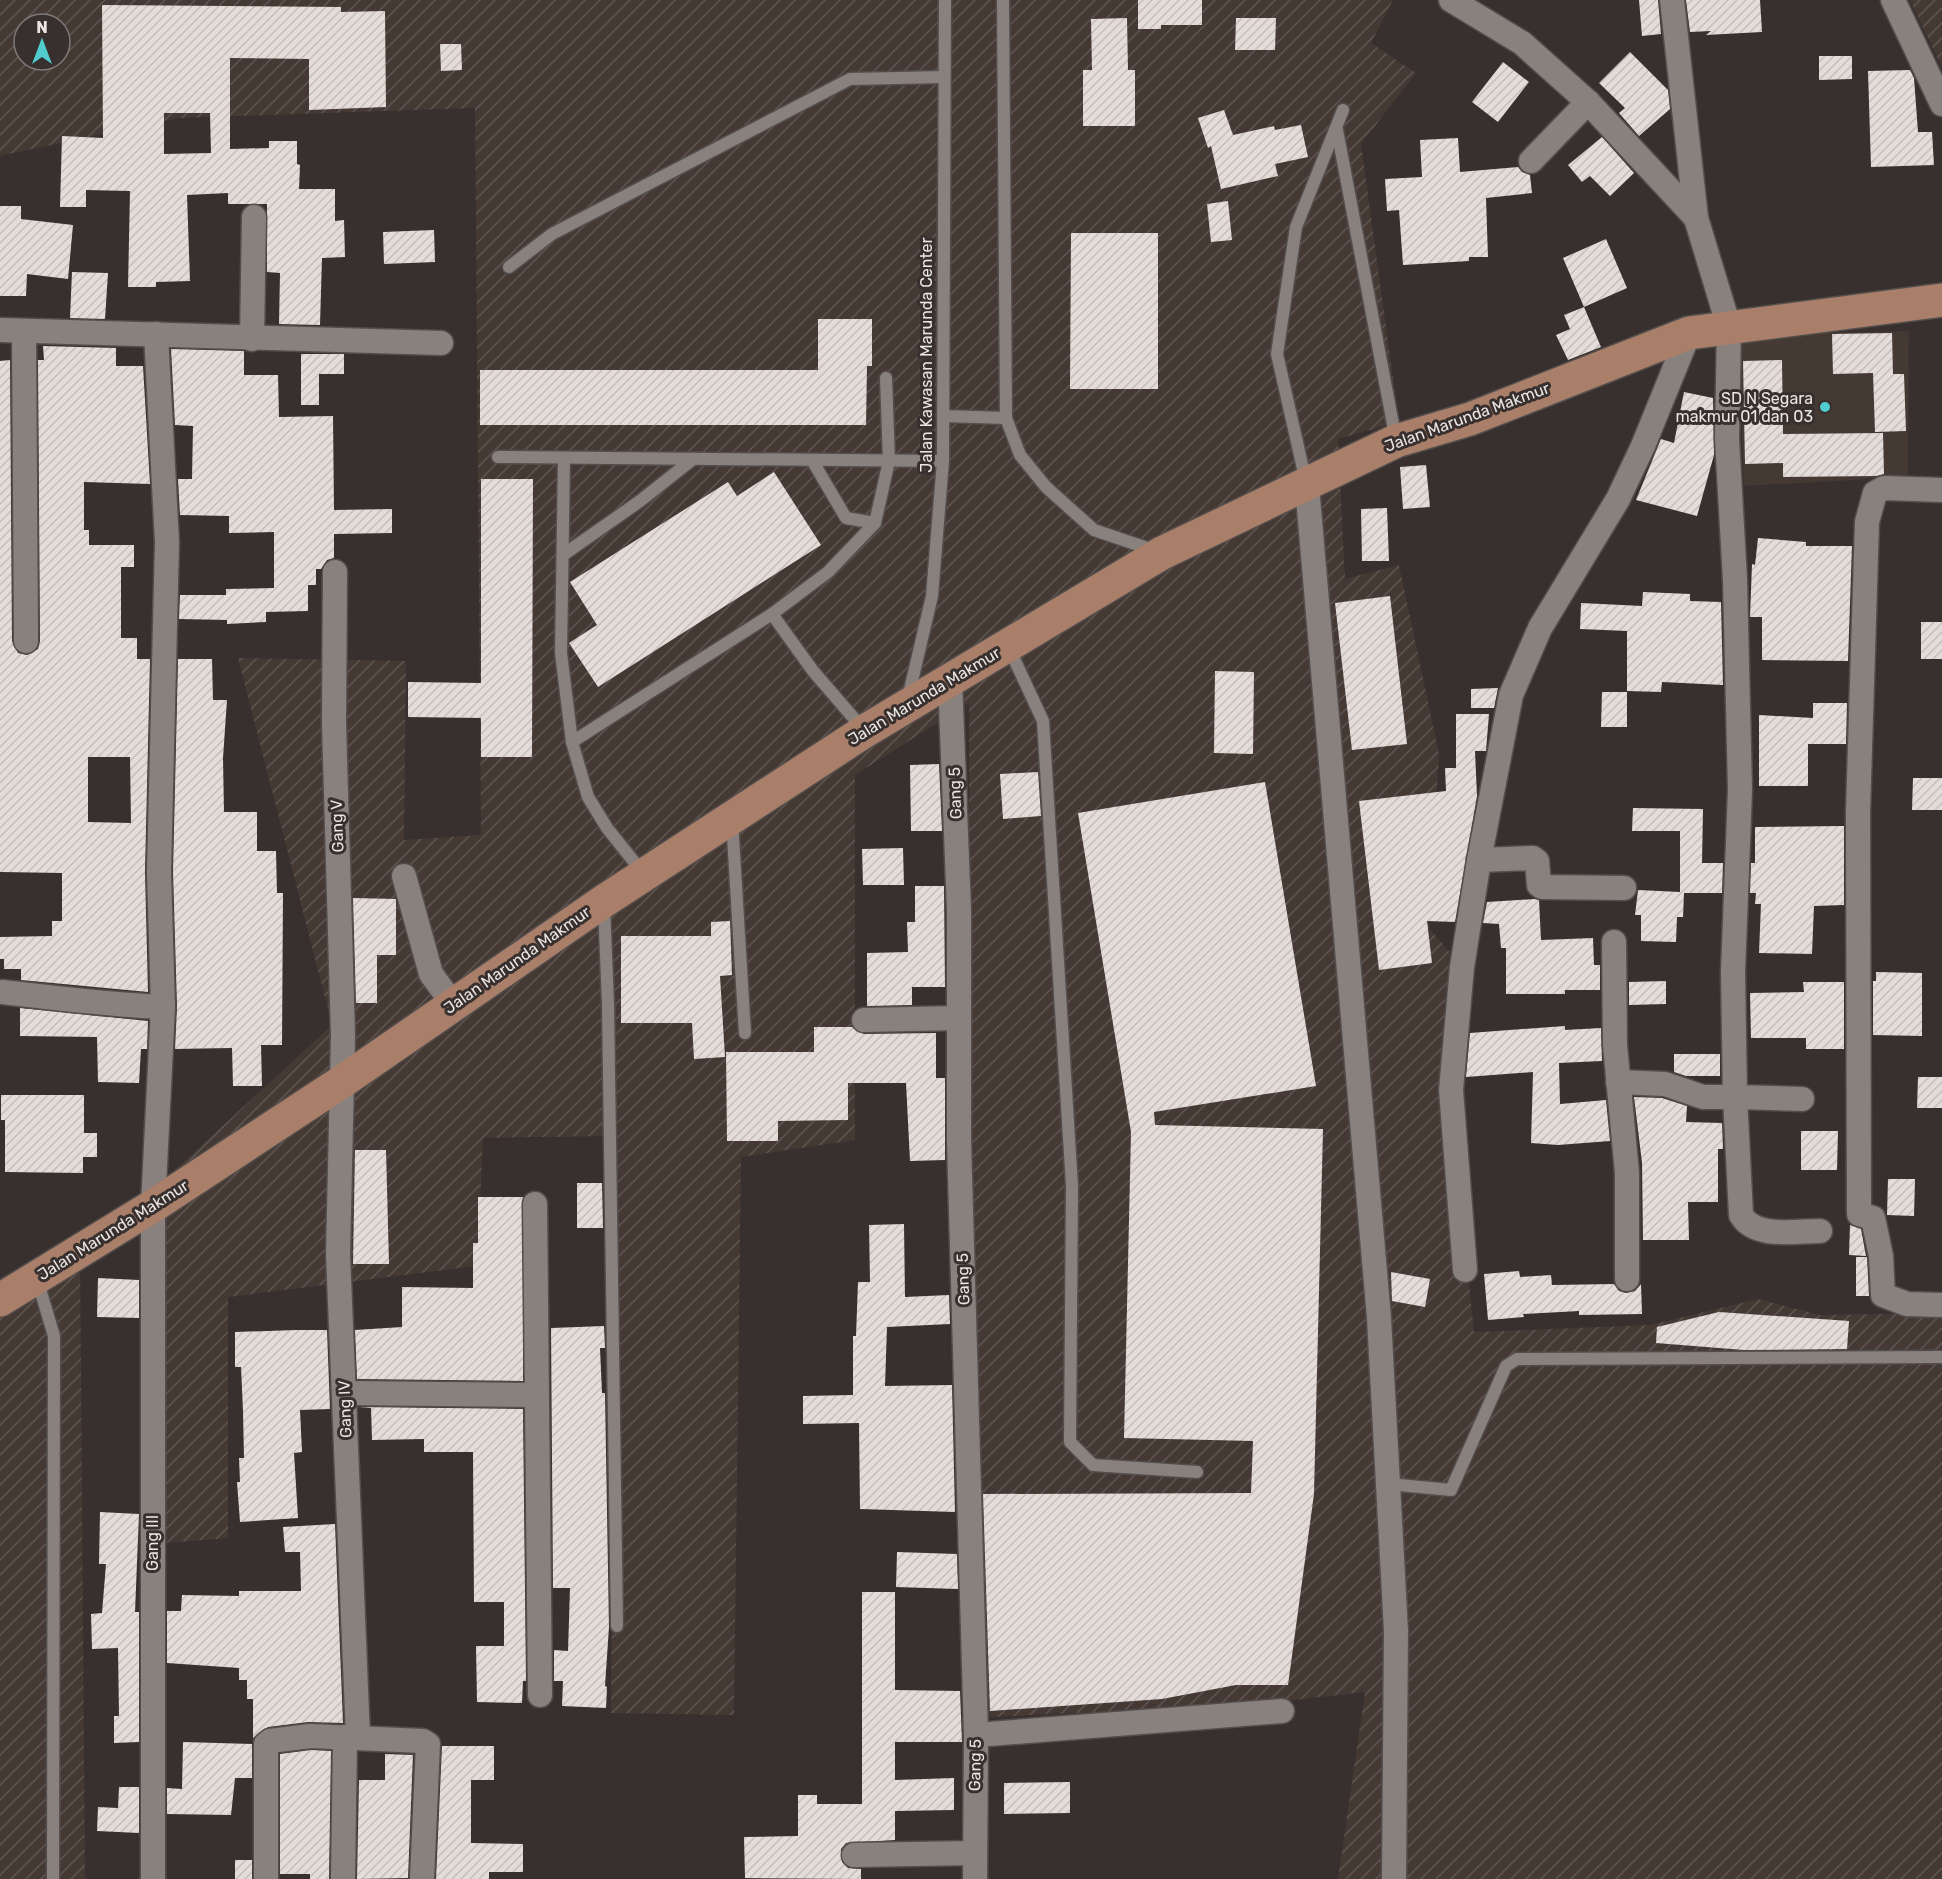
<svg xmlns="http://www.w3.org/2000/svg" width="1942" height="1879" font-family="Rubik,sans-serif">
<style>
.built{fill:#453934}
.industrial{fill:url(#industrial-furrows);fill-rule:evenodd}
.building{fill:url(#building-hatch);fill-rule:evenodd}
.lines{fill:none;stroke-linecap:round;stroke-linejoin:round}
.service-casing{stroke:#534e4c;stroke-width:15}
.minor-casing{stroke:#534e4c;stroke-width:27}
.primary-casing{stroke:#534e4c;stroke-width:36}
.service{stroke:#88817d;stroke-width:12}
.minor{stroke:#88817d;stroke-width:24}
.primary{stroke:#aa7f6a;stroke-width:33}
.poi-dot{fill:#52cdcf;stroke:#37302e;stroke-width:2}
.labels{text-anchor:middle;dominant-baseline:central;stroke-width:6;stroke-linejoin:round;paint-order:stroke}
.street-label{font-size:16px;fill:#eae6e4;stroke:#37302e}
.poi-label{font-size:16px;fill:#eae6e4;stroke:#37302e;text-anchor:end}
</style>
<defs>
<pattern id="industrial-furrows" width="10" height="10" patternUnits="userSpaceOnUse" patternTransform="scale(1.5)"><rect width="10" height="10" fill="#453934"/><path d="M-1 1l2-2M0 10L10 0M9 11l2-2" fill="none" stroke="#605651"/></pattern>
<pattern id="building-hatch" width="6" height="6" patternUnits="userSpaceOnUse" patternTransform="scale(1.5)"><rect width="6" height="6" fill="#e4dcd8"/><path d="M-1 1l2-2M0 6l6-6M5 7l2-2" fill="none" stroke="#c4beba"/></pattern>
</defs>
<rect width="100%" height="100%" fill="#37302e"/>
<!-- built -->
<polygon class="built" points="1909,331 1908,477 1744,486 1738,335"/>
<!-- industrial -->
<g class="industrial">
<path d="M0 0H1393L1371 43 1416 73 1361 144 1399 422 1338 439 1345 579 1399 565 1439 754 1429 928 1455 958 1449 1090 1474 1332 1650 1325 1758 1299 1820 1315 1942 1313V1879H1338L1365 1692 1251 1705 969 1718V703L855 775V1140L741 1157 734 1715 611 1713 615 1136 483 1138 477 1266 228 1297V1538L166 1543 162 1182 332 1025 238 658 406 661 404 840 481 835 475 108 178 118 0 156ZM24 24H60V60H24Z"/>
<polygon points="1910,0 1942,0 1942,68"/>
<polygon points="80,1250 85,1879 0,1879 0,1295"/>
</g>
<!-- building -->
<g class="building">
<polygon points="1138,0 1202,0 1202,25 1161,25 1161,29 1138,29"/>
<polygon points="1639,0 1658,0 1661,34 1642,36"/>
<polygon points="1686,0 1760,0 1762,32 1706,35 1711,31 1690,32"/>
<path d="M102 5 341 7V12L385 11 386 107 309 110V59L230 58V149L269 148V141H297V164L300 165 299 189H335V221L344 220 345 257 322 258 320 325 279 324 280 273 267 272V204H228V193L187 195 190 281 156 282V287H128L130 191 86 190V207H60L62 136 103 138ZM164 113H210L211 153 164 154Z"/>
<polygon points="1127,18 1128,70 1135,70 1135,126 1083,126 1083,70 1092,70 1091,19"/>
<polygon points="1236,18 1276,18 1275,50 1235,50"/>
<polygon points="440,44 461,44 462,70 441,71"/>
<polygon points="1630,52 1668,90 1670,109 1639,136 1619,113 1625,108 1599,83"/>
<polygon points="1819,56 1852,56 1852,79 1819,80"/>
<polygon points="1503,62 1529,82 1498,122 1472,102"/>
<polygon points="1910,70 1914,78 1918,132 1932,132 1934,165 1871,167 1868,71"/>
<polygon points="1224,110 1233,135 1274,126 1275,130 1301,125 1308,157 1275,164 1278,176 1221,189 1211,146 1208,148 1198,118"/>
<polygon points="1602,137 1634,173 1610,196 1590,176 1582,182 1568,165"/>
<polygon points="1458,138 1460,172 1518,167 1522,172 1530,175 1532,193 1486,198 1488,257 1469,257 1469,261 1403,265 1399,210 1387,211 1385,179 1422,177 1420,140"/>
<polygon points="1228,201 1232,240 1211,242 1207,204"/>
<polygon points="0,206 21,206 21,219 73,225 68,279 27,274 26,296 0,296"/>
<polygon points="434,230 435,262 384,264 383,232"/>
<polygon points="1071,233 1158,233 1158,389 1070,389"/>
<polygon points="1606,239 1627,288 1584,307 1563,258"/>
<polygon points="72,272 108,273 105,319 70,318"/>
<polygon points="1584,307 1601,347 1568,360 1556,335 1570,329 1564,315"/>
<polygon points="818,319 872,319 872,366 867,366 866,425 480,425 480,370 818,370"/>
<polygon points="1892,333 1893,374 1904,374 1906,431 1875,432 1873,373 1833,374 1832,334"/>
<path d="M43 346 116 348V366H143L150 484 84 482V530H89V545H134V567H121V638H137V659H150L145 872 148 992 21 980V969H4V959H0V937L52 936V921H62V873L0 872V361L10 360 12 641 18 653 27 655 38 649 40 641 38 360H44ZM88 757H130L131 823 88 822Z"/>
<polygon points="171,349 244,351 244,375 278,375 279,417 333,416 334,510 392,509 392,533 334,534 334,558 327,560 321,569 316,569 316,585 308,585 308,611 266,612 266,622 227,624 227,620 179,619 180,595 226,595 226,589 274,588 274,532 229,533 229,516 180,515 178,479 192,479 193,426 175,425"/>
<polygon points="301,354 344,354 344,374 319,374 319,405 301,405"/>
<polygon points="1782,360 1783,434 1883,433 1884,474 1876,476 1783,477 1783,463 1745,464 1743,361"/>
<polygon points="1684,392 1713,398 1714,455 1697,516 1636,500 1661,439 1674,443"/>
<polygon points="1426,465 1430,507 1403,509 1400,467"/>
<polygon points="774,472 821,545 598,687 569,643 597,625 570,582 728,482 737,496"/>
<polygon points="481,479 533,479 532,757 481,757 481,718 408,717 408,682 481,683"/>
<polygon points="1387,508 1389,561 1362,561 1361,509"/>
<polygon points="1758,538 1806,542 1806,546 1852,546 1848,661 1762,660 1762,617 1750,617 1752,564 1755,565"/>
<polygon points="1643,592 1690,594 1690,601 1721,602 1723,685 1662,682 1661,692 1627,691 1627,631 1580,629 1581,603 1642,606"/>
<polygon points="1390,596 1407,744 1352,750 1335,603"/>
<rect x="1921" y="622" width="21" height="37"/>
<polygon points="178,659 212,659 213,700 227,700 223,758 224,812 257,812 257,851 276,851 277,893 283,893 282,1045 261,1045 262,1086 233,1086 232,1048 175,1049 177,1007 173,872"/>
<polygon points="1215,671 1254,672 1253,754 1214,753"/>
<polygon points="1498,688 1494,708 1471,708 1471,689"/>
<polygon points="1602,692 1627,692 1627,727 1601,727"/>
<polygon points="1813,703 1847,703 1846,744 1808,744 1808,786 1759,786 1759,715 1813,718"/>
<polygon points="1456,714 1489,714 1486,751 1475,751 1477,796 1455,922 1427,921 1432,963 1379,970 1359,801 1446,791 1445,768 1456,768"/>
<polygon points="939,764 942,831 911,831 910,765"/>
<polygon points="1038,772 1041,816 1003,819 1000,774"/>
<polygon points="1913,778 1942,778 1942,810 1912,810"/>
<polygon points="1265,782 1316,1086 1154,1112 1155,1125 1323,1129 1314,1494 1288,1685 1236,1685 1162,1699 990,1711 983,1494 1251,1493 1253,1441 1124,1438 1131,1132 1078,813"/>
<polygon points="1633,808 1703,809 1702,863 1723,863 1722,893 1684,893 1683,917 1677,917 1676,942 1641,941 1641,915 1635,915 1638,890 1680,892 1680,831 1632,831"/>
<polygon points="1844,826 1844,905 1814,906 1812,954 1759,953 1761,904 1755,904 1756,893 1750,893 1751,863 1755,863 1755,827"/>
<polygon points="903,848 904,885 863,885 862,849"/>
<polygon points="915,886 944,886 945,987 912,987 912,1005 867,1006 867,953 908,952 907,922 915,922"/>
<polygon points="353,898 396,899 396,955 377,955 377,1003 356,1003"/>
<polygon points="1534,899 1539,900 1541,940 1593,938 1594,965 1600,965 1600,990 1565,990 1565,994 1506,994 1506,948 1501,948 1499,924 1483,923 1487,902"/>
<polygon points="730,921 732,975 720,976 725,1057 694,1059 692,1023 621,1023 621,936 711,936 711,922"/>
<polygon points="1876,972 1922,973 1922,1036 1873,1035 1873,981 1876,981"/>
<polygon points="1666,981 1666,1004 1629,1005 1629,982"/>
<polygon points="1803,982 1844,982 1844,1049 1806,1049 1806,1038 1751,1038 1750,993 1804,992"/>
<polygon points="20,1008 148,1021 147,1049 141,1049 139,1083 98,1082 97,1037 20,1036"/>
<polygon points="1565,1026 1565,1030 1601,1028 1602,1061 1559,1063 1560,1104 1606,1100 1610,1141 1558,1145 1531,1143 1533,1072 1466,1077 1470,1033"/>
<polygon points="814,1027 852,1027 864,1034 936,1033 936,1078 945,1078 945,1160 910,1161 906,1083 848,1083 848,1120 778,1121 778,1141 727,1141 726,1052 814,1052"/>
<polygon points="1674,1054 1720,1054 1720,1076 1686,1076 1674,1072"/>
<polygon points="1918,1077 1942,1077 1942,1108 1917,1108"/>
<polygon points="1,1095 84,1095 84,1133 97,1133 97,1157 83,1157 83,1173 5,1172 5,1120 1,1120"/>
<polygon points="1634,1097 1662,1098 1687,1106 1686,1122 1722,1123 1723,1149 1718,1149 1718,1202 1688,1202 1689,1240 1643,1240 1642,1163"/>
<polygon points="1801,1131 1838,1131 1837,1170 1801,1170"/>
<polygon points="355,1150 386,1150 389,1264 353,1264"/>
<polygon points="1888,1179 1915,1179 1914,1216 1887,1215"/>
<polygon points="577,1183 602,1183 603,1228 577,1228"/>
<polygon points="478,1197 523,1197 523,1381 357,1379 355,1330 402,1327 402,1287 473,1288 473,1243 478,1243"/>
<polygon points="904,1224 905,1297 949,1295 950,1324 887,1327 885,1386 952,1385 955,1512 860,1509 859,1423 803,1424 803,1396 853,1395 853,1336 856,1336 858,1282 870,1282 869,1225"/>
<polygon points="1850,1225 1861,1229 1866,1256 1849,1255"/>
<polygon points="1856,1257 1867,1257 1869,1296 1856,1296"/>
<polygon points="1519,1271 1520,1277 1551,1275 1552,1285 1614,1284 1619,1291 1626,1293 1635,1291 1641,1284 1642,1314 1579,1315 1579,1311 1523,1314 1524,1317 1488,1320 1484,1274"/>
<polygon points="1391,1272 1430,1279 1425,1307 1392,1301"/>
<polygon points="98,1278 139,1280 139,1318 97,1317"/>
<polygon points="1719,1312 1849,1321 1847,1349 1744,1350 1656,1343 1657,1327"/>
<polygon points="604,1326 605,1348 600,1348 602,1393 605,1393 609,1627 605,1686 607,1687 606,1708 562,1706 563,1681 554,1681 554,1650 568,1651 570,1588 553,1588 551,1328"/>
<polygon points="296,1330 327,1330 330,1409 300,1410 302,1452 294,1453 298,1518 240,1522 237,1482 240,1482 239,1458 244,1458 243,1411 241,1367 235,1367 235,1332"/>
<polygon points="359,1407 523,1409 526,1681 523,1681 522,1703 477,1702 476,1646 504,1646 504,1602 474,1602 473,1452 424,1452 424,1439 372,1440 371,1408"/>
<polygon points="100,1512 139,1514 135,1612 139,1612 139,1742 114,1743 114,1716 119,1716 118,1648 92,1649 91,1614 102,1613 106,1564 99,1564"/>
<polygon points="335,1524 343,1723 308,1722 268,1727 253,1738 253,1699 247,1699 247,1680 239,1680 239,1668 167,1663 167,1611 181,1611 182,1595 239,1596 239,1591 301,1591 300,1552 285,1552 283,1527"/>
<polygon points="897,1552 957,1554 958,1589 896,1587"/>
<polygon points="862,1592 895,1592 895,1690 960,1691 962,1742 895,1742 895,1780 954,1778 954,1810 895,1811 895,1840 846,1843 841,1849 842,1862 848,1868 861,1869 861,1879 745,1878 744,1837 798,1836 798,1795 817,1795 817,1804 862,1804"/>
<polygon points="183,1742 252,1744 252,1778 235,1778 231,1815 167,1814 167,1788 182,1789"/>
<polygon points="442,1746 494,1746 494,1780 471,1780 471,1843 523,1844 523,1872 489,1872 489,1879 436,1879"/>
<polygon points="311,1750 331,1751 329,1879 310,1879 310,1874 280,1874 280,1754"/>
<polygon points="385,1754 413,1755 408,1878 357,1879 359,1780 385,1780"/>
<polygon points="1070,1782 1070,1813 1004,1814 1004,1783"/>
<polygon points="119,1787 139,1787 139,1833 97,1831 98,1807 118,1808"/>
<rect x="235" y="1860" width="17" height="19"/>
</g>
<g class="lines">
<defs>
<g id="service">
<polyline points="1003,0 1006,418 1020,455 1046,487 1094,530 1156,551"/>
<polyline points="1337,130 1396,440"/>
<polyline points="509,267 552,234 850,79 944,77"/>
<polyline points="943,416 1006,418"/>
<polyline points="498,457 943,461"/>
<polyline points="564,458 561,653 572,742 588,797 607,828 643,873"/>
<polyline points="812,460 846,518 875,523"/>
<polyline points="1306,482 1277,354 1296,227 1343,110"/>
<polyline points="563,555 640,501 693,459"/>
<polyline points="772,614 813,671 864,730"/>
<polyline points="1009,648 1043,721 1072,1186 1070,1442 1093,1465 1197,1472"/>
<polyline points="908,698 932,596 943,461 945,0"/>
<polyline points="572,742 772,614 828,572 875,523 889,461 886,378"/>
<polyline points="732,820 745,1033"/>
<polyline points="604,905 608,1004 617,1626"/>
<polyline points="37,1279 54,1336 53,1879"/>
<polyline points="1389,1484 1451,1490 1506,1366 1517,1359 1942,1357"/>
</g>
<g id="minor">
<polyline points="1451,0 1522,43 1588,102 1696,218"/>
<polyline points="1672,0 1696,218 1729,327 1727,439 1735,580 1740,790 1733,972 1735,1097 1802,1099"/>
<polyline points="1893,0 1942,104"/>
<polyline points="1531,161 1588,102"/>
<polyline points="0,330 441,343"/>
<polyline points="24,332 26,641"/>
<polyline points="252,339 254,217"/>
<polyline points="1307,486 1379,1318 1396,1631 1394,1879"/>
<polyline points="1942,490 1884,488 1875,493 1867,522 1858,812 1859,1214 1873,1218 1881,1256 1883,1295 1907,1304 1942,1305"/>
<polyline points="335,572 334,723 343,1036 338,1254 358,1737"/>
<polyline points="950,680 959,910 959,1140 976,1735 975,1879"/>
<polyline points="1479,860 1533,858 1537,861 1539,885 1542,887 1624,888"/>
<polyline points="404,876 431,974 453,1004"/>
<polyline points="1614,942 1615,1045 1627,1173 1627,1279"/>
<path d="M3 992C57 998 109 1005 163 1007"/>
<polyline points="864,1020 959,1018"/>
<path d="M1618 1082 1665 1084 1703 1097H1735L1741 1215C1755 1239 1795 1231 1820 1231"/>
<polyline points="535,1204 540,1695"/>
<polyline points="1465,1270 1451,1090 1462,967 1479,860 1511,695 1540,628 1618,499 1643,446 1689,333"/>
<polyline points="344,1393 535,1395"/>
<polyline points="976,1735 1282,1711"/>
<polyline points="854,1855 974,1853"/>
<polyline points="153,1879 153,1206 163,1007 159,872 167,542 156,334"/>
<polyline points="266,1879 266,1744 270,1741 310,1736 423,1741 428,1744 422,1879"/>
<polyline points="343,1879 345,1737"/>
</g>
<polyline id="primary" points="0,1300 153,1206 343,1081 604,901 865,731 1162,553 1396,441 1470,419 1689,333 1942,300"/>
</defs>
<!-- service casing -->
<use href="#service" class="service-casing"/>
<!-- minor casing -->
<use href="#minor" class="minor-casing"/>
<!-- primary casing -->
<use href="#primary" class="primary-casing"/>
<!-- service -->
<use href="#service" class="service"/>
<!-- minor -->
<use href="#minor" class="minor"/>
<!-- primary -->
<use href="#primary" class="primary"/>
</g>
<!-- markers -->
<circle class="poi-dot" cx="1825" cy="407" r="6"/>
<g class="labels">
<!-- street labels -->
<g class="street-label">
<text transform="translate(926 355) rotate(-90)">Jalan Kawasan Marunda Center</text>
<text transform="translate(1467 417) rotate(-20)">Jalan Marunda Makmur</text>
<text transform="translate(924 696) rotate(-31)">Jalan Marunda Makmur</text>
<text transform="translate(955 793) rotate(-92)">Gang 5</text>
<text transform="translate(337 826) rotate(-92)">Gang V</text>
<text transform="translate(517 960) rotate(-35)">Jalan Marunda Makmur</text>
<text transform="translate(113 1230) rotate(-32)">Jalan Marunda Makmur</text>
<text transform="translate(963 1279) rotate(-92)">Gang 5</text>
<text transform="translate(345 1409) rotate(-92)">Gang IV</text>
<text transform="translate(152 1543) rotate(-90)">Gang III</text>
<text transform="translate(975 1765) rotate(-89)">Gang 5</text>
</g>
<!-- poi labels -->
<g class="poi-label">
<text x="1813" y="398">SD N Segara<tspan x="1813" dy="18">makmur 01 dan 03</tspan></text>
</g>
</g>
<!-- north arrow -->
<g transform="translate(42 42)"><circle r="28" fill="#37302e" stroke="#7f7977" stroke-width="1.5"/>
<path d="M0-4.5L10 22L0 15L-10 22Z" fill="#52cdcf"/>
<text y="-9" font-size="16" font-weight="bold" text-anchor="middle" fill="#eae6e4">N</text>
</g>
</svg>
